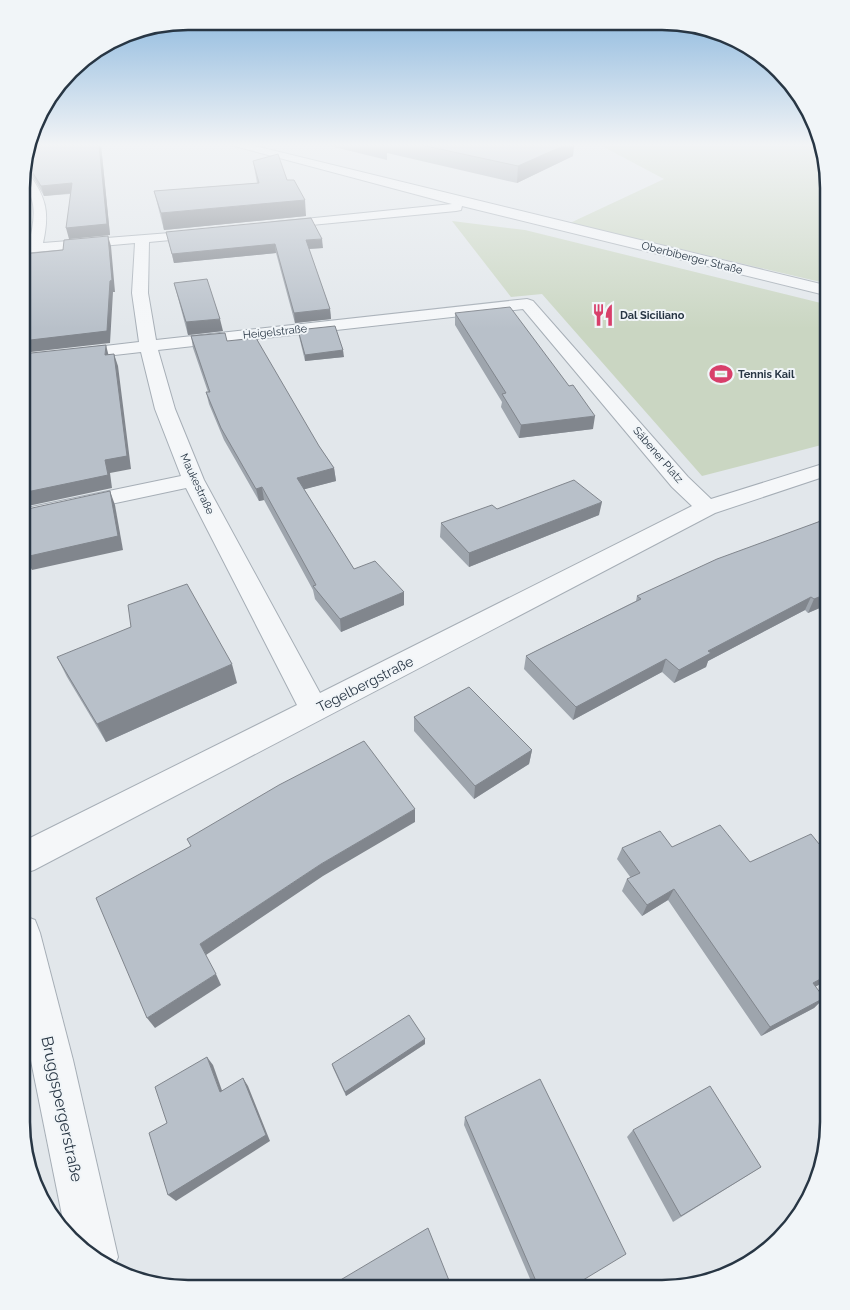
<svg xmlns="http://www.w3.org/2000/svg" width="850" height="1310" font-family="Raleway,sans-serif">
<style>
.green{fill:#cad6c2}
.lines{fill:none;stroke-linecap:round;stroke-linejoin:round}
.street-casing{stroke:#a6aeb6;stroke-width:2}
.street{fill:#f5f7f9;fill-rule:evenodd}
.wall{fill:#9ea5ad}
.shaded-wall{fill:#81868d}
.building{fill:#b8c0c9;stroke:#81868d}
.labels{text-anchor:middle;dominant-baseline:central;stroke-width:4;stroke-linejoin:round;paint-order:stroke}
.far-street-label{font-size:11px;fill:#283644;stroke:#f1f5f8}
.far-poi-label{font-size:11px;font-weight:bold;fill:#283644;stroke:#f1f5f8;text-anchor:start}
.street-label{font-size:14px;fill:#283644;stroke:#f1f5f8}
.near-street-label{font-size:16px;fill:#283644;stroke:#f1f5f8}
.rim{fill:none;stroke:#283644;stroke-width:2.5}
</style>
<rect width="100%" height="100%" fill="#e2e7eb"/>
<!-- green -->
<g class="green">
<polygon points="600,145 820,145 829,188 829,284 570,223 664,179"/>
<polygon points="452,221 525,230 829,305 829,443 702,476 542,294 511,297"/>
</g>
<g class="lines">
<defs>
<g id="street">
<polygon points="231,145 251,145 829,286 829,296 462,206 461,210 456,211 270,229 268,226 270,223 275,222 452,204"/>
<path d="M23 169 27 171C46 197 50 211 43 243L208 230 210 233 208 236 203 237 149 242 148 293 156 340 527 299 533 301 688 477 711 499 829 462V475L715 513 34 870 22 874V842L297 705 186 488 22 523V509L181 476 155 409 141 352 71 360 65 359 62 355 65 351 71 350 139 342 132 293 135 243 23 253V245L29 244C32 230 36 214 32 200 29 188 22 182 23 169ZM523 309 672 487 692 506 320 693 204 480 175 409 158 350Z"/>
<polygon points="22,915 35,920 40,933 73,1060 118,1257 114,1266 87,1254 64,1225 21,1011"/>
</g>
</defs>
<!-- street casing -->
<use href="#street" class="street-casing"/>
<!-- street -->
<use href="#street" class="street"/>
</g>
<!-- wall -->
<g class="wall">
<polygon points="30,145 101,145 110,235 69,239 70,194 44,196 29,170 23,168 23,166"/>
<polygon points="326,145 574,145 573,156 517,183 387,153 387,160"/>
<polygon points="253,161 287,180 306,216 164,230 154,191 257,183"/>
<polygon points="166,232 323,248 309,249 330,309 331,319 295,323 276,253 174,263"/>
<polygon points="174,283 223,331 188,335"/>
<polygon points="455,313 569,386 593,429 519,438 501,407 502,402 455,325"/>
<polygon points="298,330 344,357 305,361 299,336"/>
<polygon points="191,336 227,341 319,446 334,468 336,481 304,489 354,569 404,592 404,605 341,632 315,599 313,590 264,500 259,501 224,440 209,404 206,392 208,392 193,348"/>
<polygon points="497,509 599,515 469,567 440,537 441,523"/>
<polygon points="829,511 829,604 808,613 805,610 708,661 706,667 674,683 662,672 573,720 524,669 526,656 636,601 637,596 820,521 823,513"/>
<polygon points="57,657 237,683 106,742 67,677"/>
<polygon points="414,717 532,750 529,764 474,799 414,731"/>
<polygon points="672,847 750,862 828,855 828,980 815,987 824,998 814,1008 761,1036 668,900 642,916 622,891 627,879 631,878 617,859 622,848"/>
<polygon points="425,1044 346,1096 333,1068 332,1064"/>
<polygon points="465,1117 570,1288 534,1288 464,1125"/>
<polygon points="633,1130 761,1167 673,1222 627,1137"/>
</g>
<!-- shaded-wall -->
<g class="shaded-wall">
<polygon points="99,145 101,145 110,235 69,239 66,228"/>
<polygon points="565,145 574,145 573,156 517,183 518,166"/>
<polygon points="72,183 74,193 44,196 41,186"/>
<polygon points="23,188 26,188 29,198 23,199"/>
<polygon points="305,200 306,216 164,230 161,213"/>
<polygon points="108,236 111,246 115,292 113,292 110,343 22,353 22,341"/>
<polygon points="322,239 323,248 307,249 306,240"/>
<polygon points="275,244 276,253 174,263 172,254"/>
<polygon points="330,309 331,319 295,323 294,313"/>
<polygon points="220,319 223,331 188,335 186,322"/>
<polygon points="106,345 109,357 105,355"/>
<polygon points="343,350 344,357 305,361 305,355"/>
<polygon points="114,354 118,366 131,469 110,473 112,488 28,506 22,494 22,481 105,460"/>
<polygon points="595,416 593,429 519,438 521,425"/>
<polygon points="334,468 336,481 298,491 297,478"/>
<polygon points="262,487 264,500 259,501 256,489"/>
<polygon points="110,491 115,505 123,550 32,570 25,557"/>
<polygon points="602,502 599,515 469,567 469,553"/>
<polygon points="404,592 404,605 341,632 340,619"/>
<polygon points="829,593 829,604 808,613 814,599"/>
<polygon points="811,597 805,610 708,661 706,667 674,683 679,670 708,651"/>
<polygon points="666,659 662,672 573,720 576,707"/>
<polygon points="232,664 237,683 106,742 97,724"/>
<polygon points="532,750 529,764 474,799 475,786"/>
<polygon points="415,809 415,822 323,876 206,955 200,944 321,864"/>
<polygon points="674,889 668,900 642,916 647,905"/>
<polygon points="216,974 221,985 155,1028 147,1018"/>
<polygon points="828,975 828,980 803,993 813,983"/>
<polygon points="824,998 814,1008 761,1036 770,1027"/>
<polygon points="425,1039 425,1044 346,1096 345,1092"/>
<polygon points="207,1057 213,1065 225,1099 220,1092"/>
<polygon points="243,1078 248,1086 270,1141 176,1201 168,1195"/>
</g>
<!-- building -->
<g class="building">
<polygon points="30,145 99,145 107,224 66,228 72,183 41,186 25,160"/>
<polygon points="421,145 565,145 518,166"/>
<polygon points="278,154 287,180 294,180 305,200 161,213 154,191 259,183 253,161"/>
<polygon points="23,179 26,188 23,188"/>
<polygon points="311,218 322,239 306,240 330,309 294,313 275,244 172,254 166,232"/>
<polygon points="108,236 112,280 110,281 107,331 22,341 23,254 63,250 64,240"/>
<polygon points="207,279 220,319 186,322 174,283"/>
<polygon points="510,307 569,386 573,385 595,416 521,425 502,394 506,393 455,313"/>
<polygon points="335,326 343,350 305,355 298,330"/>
<polygon points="225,333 227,341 256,338 319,446 334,468 297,478 354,569 375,561 404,592 340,619 313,586 316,585 262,487 256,489 221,428 206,392 210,392 191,336"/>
<polygon points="106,345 105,355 114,354 127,456 105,460 108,475 22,493 22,354"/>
<polygon points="574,480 602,502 469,553 441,523 492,505 497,509"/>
<polygon points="110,491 118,536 25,557 23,510"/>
<polygon points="829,511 829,517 823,513"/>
<polygon points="829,518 829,593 814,599 811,597 708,651 711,653 679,670 666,659 576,707 526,656 641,599 637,596 717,559"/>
<polygon points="187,584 232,664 97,724 57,657 131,627 128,605"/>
<polygon points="469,687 532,750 475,786 414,717"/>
<polygon points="364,741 415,809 321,864 200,944 216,974 147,1018 96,898 191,846 187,839 279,785"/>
<polygon points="720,825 750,862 811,834 828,855 828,975 813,983 824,998 770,1027 674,889 647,905 627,879 640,873 622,848 660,831 672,847"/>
<polygon points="409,1015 425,1039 345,1092 332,1064"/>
<polygon points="207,1057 220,1092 243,1078 266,1135 168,1195 149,1133 167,1123 155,1087"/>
<polygon points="540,1079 626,1254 570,1288 539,1288 465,1117"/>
<polygon points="710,1086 761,1167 681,1216 633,1130"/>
<polygon points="428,1228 452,1288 327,1288"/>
</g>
<!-- sky -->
<linearGradient id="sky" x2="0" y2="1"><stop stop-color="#89b6dd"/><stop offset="0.44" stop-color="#f2f4f6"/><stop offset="1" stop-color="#f2f4f6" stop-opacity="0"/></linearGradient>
<rect width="850" height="329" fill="url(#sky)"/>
<!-- icons -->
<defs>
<symbol id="restaurant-bare" viewBox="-9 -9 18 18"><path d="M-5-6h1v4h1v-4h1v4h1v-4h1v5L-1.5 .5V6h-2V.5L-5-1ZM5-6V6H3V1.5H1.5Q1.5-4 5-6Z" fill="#d83f6a" stroke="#f1f5f8" stroke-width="2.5" paint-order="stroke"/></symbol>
<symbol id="stadium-bare" viewBox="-9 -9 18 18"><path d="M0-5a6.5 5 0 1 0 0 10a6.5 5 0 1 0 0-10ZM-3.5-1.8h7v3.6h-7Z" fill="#d83f6a" stroke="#f1f5f8" stroke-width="2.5" paint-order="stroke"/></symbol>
</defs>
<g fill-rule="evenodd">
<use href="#restaurant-bare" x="587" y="299" width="32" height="32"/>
<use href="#stadium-bare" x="705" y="358" width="32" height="32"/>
</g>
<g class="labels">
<!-- far-street labels -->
<g class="far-street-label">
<text transform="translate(692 258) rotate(14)">Oberbiberger Straße</text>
<text transform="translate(275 332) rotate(-6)">Heigelstraße</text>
<text transform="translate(658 455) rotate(49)">Säbener Platz</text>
<text transform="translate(197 484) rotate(65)">Maukestraße</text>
</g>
<!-- far-poi labels -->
<g class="far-poi-label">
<text x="620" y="315">Dal Siciliano</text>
<text x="738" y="374">Tennis Kail</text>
</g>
<!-- street labels -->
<g class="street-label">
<text transform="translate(365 684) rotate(-27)">Tegelbergstraße</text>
</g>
<!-- near-street labels -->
<g class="near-street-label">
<text transform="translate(62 1109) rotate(78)">Bruggspergerstraße</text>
</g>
</g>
<!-- crop -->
<path d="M0 0H850V1310H0ZM188 30H662A158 158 0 0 1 820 188V1122A158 158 0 0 1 662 1280H188A158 158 0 0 1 30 1122V188A158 158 0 0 1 188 30Z" fill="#f1f5f8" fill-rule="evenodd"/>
<path class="rim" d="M188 30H662A158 158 0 0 1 820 188V1122A158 158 0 0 1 662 1280H188A158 158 0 0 1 30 1122V188A158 158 0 0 1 188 30Z"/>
</svg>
